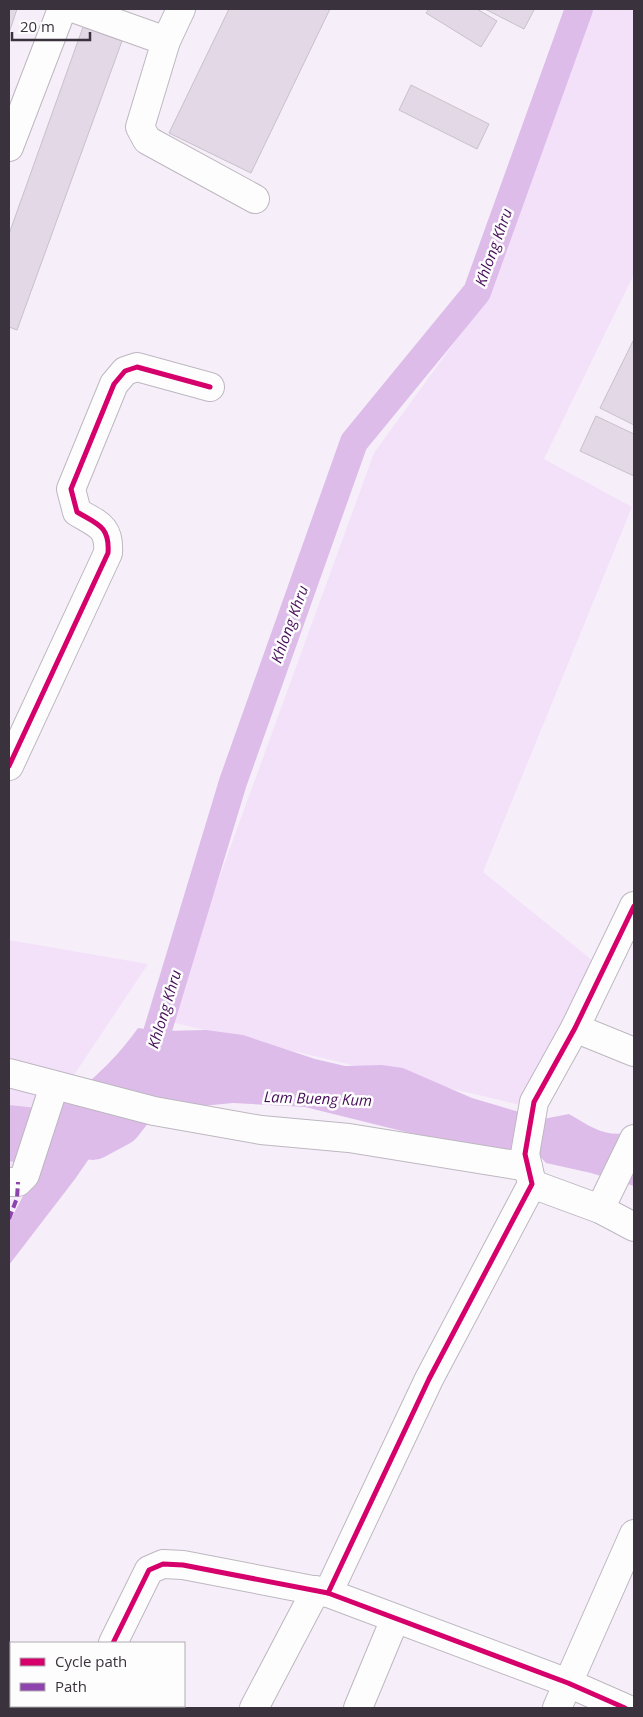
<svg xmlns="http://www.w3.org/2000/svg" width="643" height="1717" font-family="'Open Sans',sans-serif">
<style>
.green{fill:#f3e1fa}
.water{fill:#ddbcea}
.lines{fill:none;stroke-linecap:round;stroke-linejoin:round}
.canal{stroke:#ddbcea;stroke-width:28}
.river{stroke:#ddbcea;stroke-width:46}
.building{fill:#e2d8e6;stroke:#c8c1cb}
.minor-casing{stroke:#bdb7c0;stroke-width:30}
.minor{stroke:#fefdfe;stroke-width:28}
.quiet{stroke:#8e44ad;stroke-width:4;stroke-dasharray:8 4;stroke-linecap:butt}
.cycleway-casing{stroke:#fdfdfd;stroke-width:8}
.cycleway{stroke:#d6006c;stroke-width:5}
.labels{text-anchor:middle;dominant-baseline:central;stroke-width:5;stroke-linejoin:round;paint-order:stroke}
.water-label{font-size:15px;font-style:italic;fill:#450c58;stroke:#fdfdfd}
</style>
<rect width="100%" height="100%" fill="#f6eff9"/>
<!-- green -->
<g class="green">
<polygon points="590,9 634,9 634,274 544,459 632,507 483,872 592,960 520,1105 167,1021 374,453 488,296"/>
<polygon points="9,940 148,964 9,1172"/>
</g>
<!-- water -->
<path class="water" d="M138 1028 161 1031 206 1030 243 1035 315 1059 345 1066 382 1065 403 1068 472 1098 543 1119 569 1114C593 1128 605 1138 634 1132V1186L591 1173 546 1163 535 1151 512 1154 410 1133 305 1107 233 1103 120 1114 75 1179 9 1265V1223L38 1167 9 1161V1109L45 1116C82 1089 111 1066 138 1028Z"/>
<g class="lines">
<!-- canal -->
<polyline class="canal" points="147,1066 233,782 354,442 477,292 579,9"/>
<!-- river -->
<polyline class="river" points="9,1128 93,1137 119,1123 137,1100 150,1092 176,1093"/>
</g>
<!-- building -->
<g class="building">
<polygon points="9,9 17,9 9,33"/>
<polygon points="229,9 330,9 251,173 169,133"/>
<polygon points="429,9 477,9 497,21 481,47 426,13"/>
<polygon points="485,9 532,9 534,10 524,29"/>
<polygon points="83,27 122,41 17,330 9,327 9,234"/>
<polygon points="411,85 489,124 477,149 399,110"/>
<polygon points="634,339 634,425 600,408"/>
<polygon points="596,416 634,434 634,476 580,451"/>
</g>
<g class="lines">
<defs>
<g id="minor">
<polyline points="76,9 166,41"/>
<polyline points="181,9 166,41 140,127 147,140 255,199"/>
<polyline points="9,147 62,9"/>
<path d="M9 766 108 553C110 526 97 524 77 512L71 489 114 384 125 371 137 367 210 387"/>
<polyline points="575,1028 634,1052"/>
<polyline points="9,1073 154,1111 261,1130 349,1138 528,1167"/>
<polyline points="9,1182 18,1182 25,1175 54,1086"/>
<polyline points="532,1184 600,1209 634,1227"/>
<polyline points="600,1209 634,1139"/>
<polyline points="328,1593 429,1379 532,1184 525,1154 534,1102 575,1028 634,906"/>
<polyline points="113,1643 149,1570 163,1564 183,1565 328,1593 568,1683 625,1708"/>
<polyline points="80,1708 82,1706"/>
<polyline points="254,1708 316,1590"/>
<polyline points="358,1708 395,1619"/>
<polyline points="557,1708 634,1534"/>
</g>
</defs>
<!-- minor casing -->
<use href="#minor" class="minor-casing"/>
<!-- minor -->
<use href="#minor" class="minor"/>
<!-- quiet -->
<polyline class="quiet" points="9,1219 17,1198 18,1182"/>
<defs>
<g id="cycleway">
<path d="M9 766 108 553C110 526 97 524 77 512L71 489 114 384 125 371 137 367 210 387"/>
<polyline points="328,1593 429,1379 532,1184 525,1154 534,1102 575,1028 634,906"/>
<polyline points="113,1643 149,1570 163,1564 183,1565 328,1593 568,1683 625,1708"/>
</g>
</defs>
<!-- cycleway casing -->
<use href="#cycleway" class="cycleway-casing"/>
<!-- cycleway -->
<use href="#cycleway" class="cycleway"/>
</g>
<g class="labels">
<!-- water labels -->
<g class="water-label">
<text transform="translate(493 247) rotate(-70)">Khlong Khru</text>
<text transform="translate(289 624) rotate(-70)">Khlong Khru</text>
<text transform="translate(164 1009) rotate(-73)">Khlong Khru</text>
<text transform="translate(318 1098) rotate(2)">Lam Bueng Kum</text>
</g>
</g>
<!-- border -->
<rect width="643" height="1717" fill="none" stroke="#3a323d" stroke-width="20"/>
<!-- legend -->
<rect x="10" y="1642" width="175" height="65" fill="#fdfdfd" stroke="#afacb0"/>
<rect x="20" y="1658" width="25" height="8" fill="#d6006c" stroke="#afacb0"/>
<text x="55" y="1667" font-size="15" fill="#3a323d">Cycle path</text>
<rect x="20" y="1683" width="25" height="8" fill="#8e44ad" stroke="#afacb0"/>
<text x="55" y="1692" font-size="15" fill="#3a323d">Path</text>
<!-- scale -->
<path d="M12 32v8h78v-8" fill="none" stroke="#3a323d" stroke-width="2.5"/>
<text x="20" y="32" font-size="15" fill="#3a323d" stroke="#fdfdfd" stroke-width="4" paint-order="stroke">20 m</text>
</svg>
